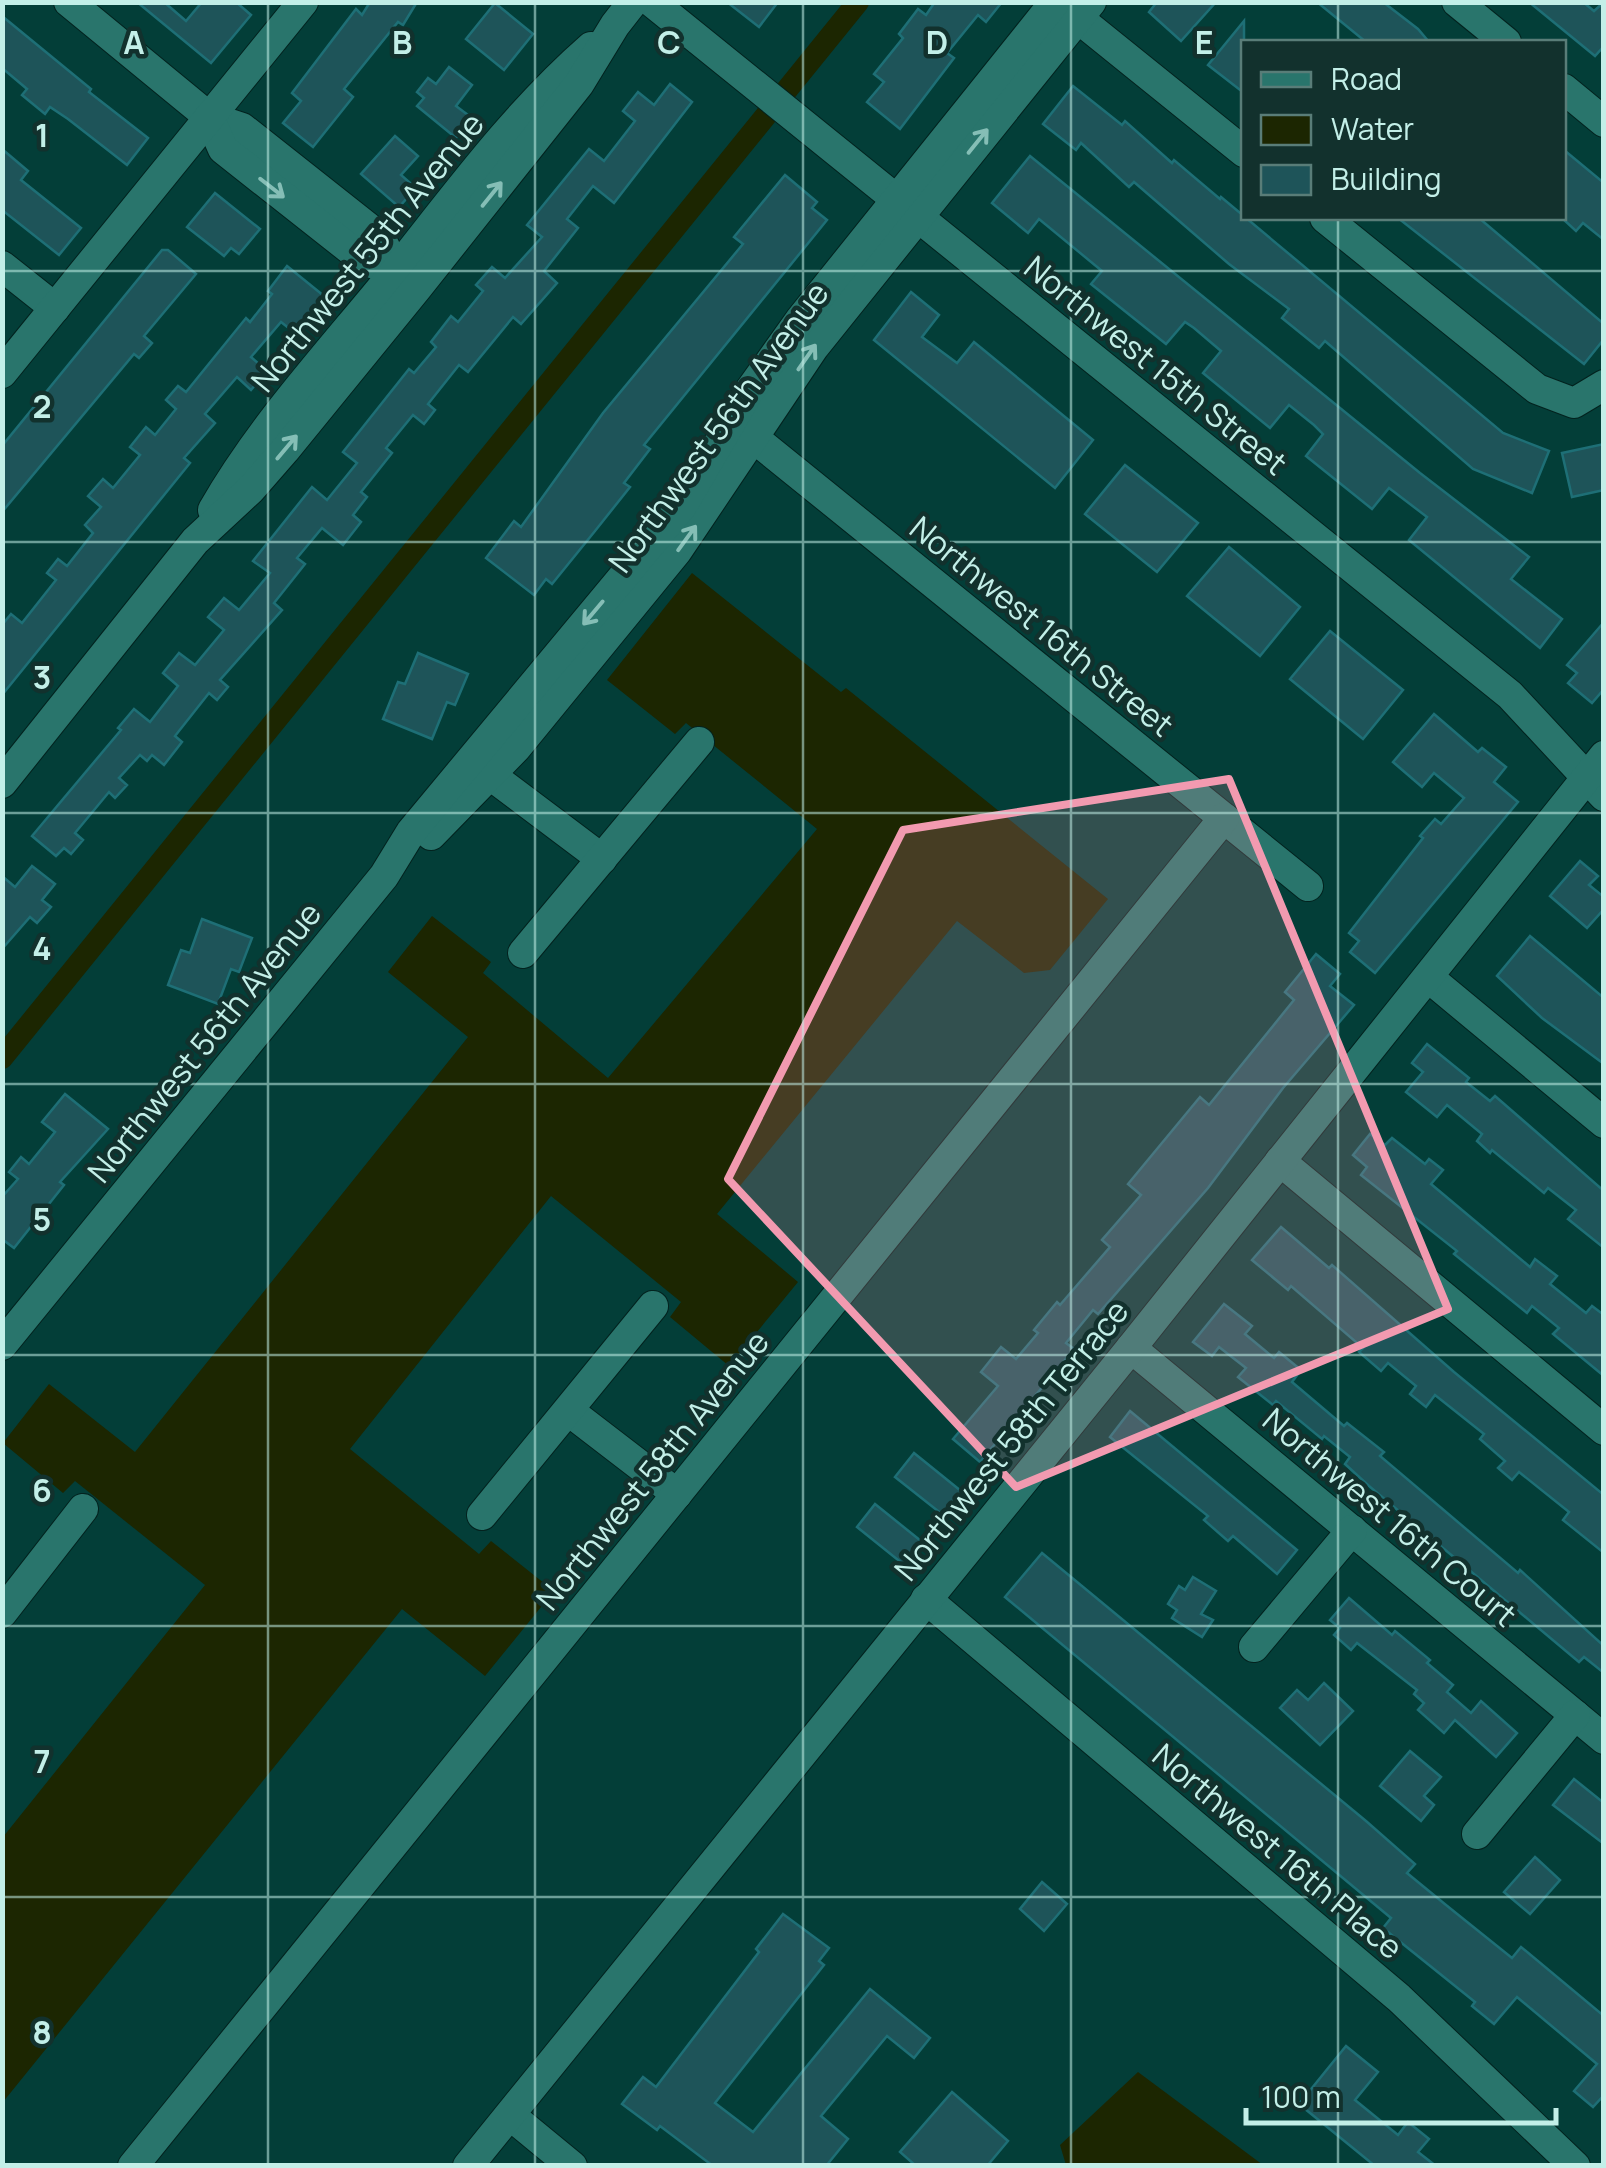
<svg xmlns="http://www.w3.org/2000/svg" width="1606" height="2168" font-family="Manrope,sans-serif">
<style>
.water{fill:#1c2601}
.lines{fill:none;stroke-linecap:round;stroke-linejoin:round}
.canal{stroke:#1c2601;stroke-width:22}
.building{fill:#1e5459;stroke:#1e6f76;stroke-width:2.5}
.minor-casing{stroke:#03221e;stroke-width:32}
.minor{stroke:#29756c;stroke-width:30}
.oneway{stroke:#85beb6}
.marked{fill:#f29ab0;fill-opacity:0.2;stroke:#f29ab0;stroke-width:8;stroke-linejoin:round}
.grid{fill:none;stroke:#c3efe8;stroke-width:2.5;stroke-opacity:0.55}
.labels{text-anchor:middle;dominant-baseline:central;stroke-width:9;stroke-linejoin:round;paint-order:stroke}
.street-label{font-size:32px;fill:#c3efe8;stroke:#12312d}
.grid-label{font-size:32px;text-anchor:middle;font-weight:bold;fill:#c3efe8;stroke:#12312d;stroke-width:9;stroke-linejoin:round;paint-order:stroke}
</style>
<rect width="100%" height="100%" fill="#033e38"/>
<!-- water -->
<g class="water">
<polygon points="692,573 841,692 846,688 1108,899 1050,970 1024,973 957,921 717,1214 798,1282 729,1366 670,1317 681,1302 551,1196 350,1449 479,1554 491,1541 554,1591 485,1676 402,1609 3,2102 3,1837 205,1585 75,1481 63,1493 3,1443 49,1384 135,1452 468,1037 388,972 432,916 491,962 483,973 608,1078 817,829 686,723 675,734 607,680"/>
<polygon points="1138,2072 1263,2165 1066,2165 1060,2145"/>
</g>
<g class="lines">
<!-- canal -->
<polyline class="canal" points="2,1058 858,2"/>
</g>
<!-- building -->
<g class="building">
<polygon points="137,2 164,2 186,21 202,2 236,2 251,15 211,63"/>
<polygon points="370,2 417,2 403,25 398,22 344,89 353,97 313,147 283,123 301,101 292,93 356,9 362,15"/>
<polygon points="727,2 778,2 759,27"/>
<polygon points="935,2 1002,2 986,22 978,15 947,53 954,58 900,129 867,102 884,82 874,74 903,38 899,34 918,9 926,15"/>
<polygon points="1157,2 1216,2 1181,41 1149,12"/>
<polygon points="1317,2 1383,2 1418,29 1429,42 1366,42"/>
<polygon points="1529,2 1583,2 1594,11 1604,2 1604,46 1595,56"/>
<polygon points="495,3 533,34 504,70 466,39"/>
<polygon points="2,16 91,89 89,92 148,138 127,165 68,119 50,107 45,114 22,95 27,89 2,68"/>
<polygon points="1244,21 1244,93 1208,65"/>
<polygon points="449,67 472,85 456,106 472,118 456,138 417,106 424,98 417,92 428,78 436,84"/>
<polygon points="670,84 692,102 614,203 593,186 567,219 578,228 544,271 557,283 521,324 513,317 468,372 459,365 428,404 435,410 424,424 413,415 386,448 392,453 361,492 367,497 353,515 361,522 343,545 322,528 297,558 305,564 274,603 282,610 220,680 228,687 217,700 209,693 175,736 182,742 164,765 152,755 147,761 140,755 119,778 127,785 115,798 109,792 75,833 83,840 71,854 64,848 56,856 32,836 121,730 118,728 134,709 150,722 178,686 163,673 179,653 195,665 224,630 208,617 224,598 239,610 270,573 253,561 312,487 327,500 357,463 343,452 409,369 414,373 436,347 431,342 451,316 458,322 483,291 476,285 492,267 505,278 542,237 527,225 589,149 604,161 635,121 623,111 638,92 654,105"/>
<polygon points="1073,86 1122,125 1125,121 1172,163 1174,160 1220,199 1221,197 1503,433 1549,451 1532,493 1473,469 1325,341 1319,348 1282,318 1289,309 1229,264 1134,182 1129,187 1081,143 1076,150 1043,124"/>
<polygon points="395,136 418,156 401,175 416,188 399,207 361,174"/>
<polygon points="2,149 28,171 21,180 81,228 59,255 2,210"/>
<polygon points="1564,150 1604,183 1604,240 1583,223 1576,231 1564,220"/>
<polygon points="1030,156 1420,473 1529,557 1511,579 1562,619 1540,648 1409,540 1427,517 1389,488 1372,509 1306,456 1323,434 1314,425 1289,405 1270,428 1203,373 1221,351 1194,328 1185,322 1166,344 1091,284 1102,271 1039,219 1028,233 992,203"/>
<polygon points="785,175 817,202 812,208 827,220 644,445 650,449 624,483 630,487 595,531 552,584 546,579 534,595 486,558 514,521 521,527 603,413 743,244 734,237"/>
<polygon points="215,193 260,229 239,254 231,248 224,256 187,227"/>
<polygon points="1398,218 1479,218 1604,324 1604,339 1584,364"/>
<polygon points="162,250 168,250 196,274 144,336 152,343 139,358 134,354 2,512 2,446"/>
<polygon points="287,266 324,296 295,333 281,322 251,357 267,371 251,390 237,377 205,414 215,423 184,458 190,463 2,695 2,625 11,614 22,623 56,580 47,573 58,559 67,566 93,533 85,525 101,507 88,496 103,479 113,488 140,455 130,447 146,427 155,435 176,409 166,400 178,386 186,392 246,318 250,322 272,294 268,291"/>
<polygon points="911,292 939,315 922,337 957,363 974,342 1093,440 1055,488 874,340"/>
<polygon points="1604,444 1604,490 1572,497 1562,453"/>
<polygon points="1125,465 1198,523 1157,572 1085,514"/>
<polygon points="1229,547 1300,607 1260,656 1187,596"/>
<polygon points="1604,622 1604,689 1592,703 1568,683 1577,673 1567,665"/>
<polygon points="1330,631 1403,690 1363,739 1290,679"/>
<polygon points="418,653 468,674 455,705 447,702 432,739 383,719 398,682 405,684"/>
<polygon points="1434,714 1478,752 1482,748 1506,767 1494,782 1518,802 1375,973 1350,952 1359,941 1349,933 1423,838 1420,836 1435,819 1441,824 1464,798 1434,773 1422,787 1393,762"/>
<polygon points="1580,861 1598,876 1589,885 1604,897 1604,909 1587,928 1550,896"/>
<polygon points="32,866 55,884 42,900 51,907 37,923 30,917 2,949 2,876 15,887"/>
<polygon points="202,919 252,938 239,972 231,969 218,1004 168,985 181,950 190,953"/>
<polygon points="1530,936 1604,998 1604,1064 1542,1018 1497,976"/>
<polygon points="1316,954 1340,974 1330,986 1354,1005 1283,1088 1208,1188 1098,1314 1093,1310 1066,1343 1074,1349 980,1462 953,1439 998,1386 981,1372 1001,1347 1016,1359 1038,1333 1034,1330 1057,1302 1060,1305 1110,1247 1102,1240 1141,1195 1128,1184 1200,1097 1209,1105 1294,1000 1285,992"/>
<polygon points="1427,1044 1469,1078 1466,1082 1490,1101 1495,1096 1604,1191 1604,1248 1568,1219 1576,1210 1548,1188 1544,1193 1492,1150 1490,1153 1477,1141 1482,1134 1447,1105 1437,1117 1406,1092 1423,1072 1412,1063"/>
<polygon points="65,1094 108,1129 60,1182 64,1185 14,1248 2,1239 2,1197 18,1179 9,1172 21,1157 29,1164 55,1132 42,1122"/>
<polygon points="1370,1134 1385,1145 1392,1138 1425,1164 1429,1159 1443,1170 1431,1184 1530,1267 1535,1259 1557,1276 1550,1284 1586,1313 1592,1306 1604,1315 1604,1376 1553,1334 1559,1328 1532,1306 1527,1313 1454,1254 1457,1251 1361,1175 1367,1167 1353,1155"/>
<polygon points="1281,1227 1329,1268 1332,1265 1454,1372 1604,1495 1604,1553 1563,1520 1569,1512 1519,1472 1512,1480 1498,1468 1505,1461 1480,1439 1484,1434 1435,1395 1426,1407 1410,1394 1416,1386 1388,1363 1381,1371 1359,1352 1363,1348 1291,1286 1288,1290 1252,1260"/>
<polygon points="1224,1304 1252,1326 1245,1334 1274,1358 1279,1352 1301,1370 1292,1382 1344,1426 1347,1423 1384,1452 1380,1456 1518,1573 1520,1570 1604,1646 1604,1673 1584,1657 1579,1662 1369,1486 1345,1464 1350,1457 1324,1436 1322,1439 1276,1401 1273,1405 1238,1377 1246,1368 1219,1347 1212,1356 1193,1342"/>
<polygon points="1130,1411 1297,1550 1277,1574 1233,1536 1228,1541 1204,1520 1208,1516 1110,1437"/>
<polygon points="914,1453 961,1491 943,1515 895,1477"/>
<polygon points="875,1504 921,1541 903,1564 857,1527"/>
<polygon points="1042,1553 1366,1821 1415,1864 1407,1873 1446,1905 1512,1958 1521,1947 1604,2016 1604,2095 1593,2107 1574,2091 1597,2064 1517,1997 1494,2024 1472,2006 1475,2002 1383,1928 1391,1918 1005,1597"/>
<polygon points="1193,1577 1216,1591 1201,1614 1213,1620 1202,1637 1172,1618 1177,1610 1168,1604 1179,1586 1185,1590"/>
<polygon points="1349,1598 1392,1635 1395,1631 1430,1660 1427,1663 1453,1685 1447,1692 1471,1713 1481,1701 1517,1733 1496,1757 1455,1720 1444,1733 1418,1710 1424,1703 1414,1694 1417,1690 1357,1643 1351,1650 1334,1635 1340,1628 1330,1620"/>
<polygon points="1324,1683 1353,1711 1320,1745 1280,1708 1297,1690 1308,1700"/>
<polygon points="1410,1751 1441,1777 1424,1796 1434,1805 1421,1821 1380,1786"/>
<polygon points="1574,1779 1604,1803 1604,1844 1553,1805"/>
<polygon points="1535,1857 1560,1880 1530,1914 1504,1892"/>
<polygon points="1042,1882 1067,1904 1044,1931 1020,1909"/>
<polygon points="783,1914 829,1948 819,1961 824,1965 715,2103 753,2132 870,1989 930,2038 914,2058 887,2036 821,2116 848,2139 826,2166 713,2166 660,2126 657,2130 622,2104 643,2077 656,2087 759,1952 756,1949"/>
<polygon points="1346,2046 1378,2072 1355,2100 1398,2135 1408,2122 1429,2139 1418,2152 1436,2166 1375,2166 1299,2104"/>
<polygon points="952,2092 1008,2141 987,2166 916,2166 900,2152"/>
</g>
<g class="lines">
<defs>
<g id="minor">
<polyline points="69,2 209,117 242,128 380,237 396,270 410,282"/>
<polyline points="652,2 1510,695 1604,796"/>
<polyline points="1457,2 1506,42"/>
<polyline points="1063,6 1244,152"/>
<polyline points="1564,89 1604,122"/>
<polyline points="209,117 223,149 365,261 396,270"/>
<polyline points="1325,218 1537,389 1574,403 1604,385"/>
<polyline points="2,266 55,308"/>
<polyline points="2,373 303,2"/>
<polyline points="739,426 1308,886"/>
<path d="M213 510C260 428 325 357 385 284 450 203 512 116 591 47"/>
<polyline points="477,765 602,859"/>
<polyline points="2,783 195,541 251,489 285,450 417,288 579,84 615,25 633,2"/>
<polyline points="431,835 516,748 677,551 814,347 1091,2"/>
<polyline points="523,953 699,742"/>
<polyline points="1428,977 1604,1123"/>
<polyline points="1280,1161 1604,1430"/>
<polyline points="2,1345 384,876 411,832 682,506 748,393 800,320 1055,2"/>
<polyline points="1131,1348 1604,1739"/>
<polyline points="569,1411 677,1494"/>
<polyline points="482,1515 653,1306"/>
<polyline points="926,1599 1399,1998 1575,2166"/>
<polyline points="2,1613 83,1509"/>
<polyline points="1254,1647 1352,1530"/>
<polyline points="1477,1834 1575,1715"/>
<polyline points="510,2115 572,2166"/>
<polyline points="133,2166 1224,818"/>
<polyline points="468,2166 1131,1348 1604,756"/>
</g>
</defs>
<!-- minor casing -->
<use href="#minor" class="minor-casing"/>
<!-- minor -->
<use href="#minor" class="minor"/>
</g>
<!-- one-way arrows -->
<defs><path id="oneway-shaft" d="M-6 0H5M1.5-3L5.5 0L1.5 3" fill="none" stroke-width="1.6" stroke-linecap="round" stroke-linejoin="round" transform="scale(2.5)"/></defs>
<g class="oneway">
<use href="#oneway-shaft" transform="translate(978 141) rotate(-51)"/>
<use href="#oneway-shaft" transform="translate(272 188) rotate(38)"/>
<use href="#oneway-shaft" transform="translate(492 194) rotate(-51)"/>
<use href="#oneway-shaft" transform="translate(807 357) rotate(-55)"/>
<use href="#oneway-shaft" transform="translate(287 447) rotate(-50)"/>
<use href="#oneway-shaft" transform="translate(687 538) rotate(-54)"/>
<use href="#oneway-shaft" transform="translate(593 613) rotate(130)"/>
</g>
<!-- marked area -->
<path class="marked" d="M1229 779 1448 1309 1016 1487 728 1179 903 830Z"/>
<!-- grid -->
<path class="grid" d="M268 2V2166M535 2V2166M803 2V2166M1071 2V2166M1338 2V42M1338 218V2166M2 271H1604M2 542H1604M2 813H1604M2 1084H1604M2 1355H1604M2 1626H1604M2 1897H1604"/>
<g class="labels">
<!-- street labels -->
<g class="street-label">
<text transform="translate(367 252) rotate(-51)">Northwest 55th Avenue</text>
<text transform="translate(1156 365) rotate(39)">Northwest 15th Street</text>
<text transform="translate(718 427) rotate(-54)">Northwest 56th Avenue</text>
<text transform="translate(1042 626) rotate(39)">Northwest 16th Street</text>
<text transform="translate(204 1042) rotate(-51)">Northwest 56th Avenue</text>
<text transform="translate(1011 1440) rotate(-51)">Northwest 58th Terrace</text>
<text transform="translate(652 1470) rotate(-51)">Northwest 58th Avenue</text>
<text transform="translate(1390 1517) rotate(40)">Northwest 16th Court</text>
<text transform="translate(1278 1851) rotate(40)">Northwest 16th Place</text>
</g>
</g>
<g class="grid-label">
<text x="134" y="54">A</text>
<text x="402" y="54">B</text>
<text x="669" y="54">C</text>
<text x="937" y="54">D</text>
<text x="1204" y="54">E</text>
<text x="42" y="147">1</text>
<text x="42" y="418">2</text>
<text x="42" y="689">3</text>
<text x="42" y="960">4</text>
<text x="42" y="1231">5</text>
<text x="42" y="1502">6</text>
<text x="42" y="1773">7</text>
<text x="42" y="2044">8</text>
</g>
<!-- border -->
<rect width="1606" height="2168" fill="none" stroke="#c3efe8" stroke-width="10"/>
<!-- legend -->
<rect x="1241" y="40" width="325" height="180" fill="#12312d" stroke="#597d78" stroke-width="2.5"/>
<rect x="1261" y="72" width="50" height="15" fill="#29756c" stroke="#597d78" stroke-width="2.5"/>
<text x="1331" y="90" font-size="30" fill="#c3efe8">Road</text>
<rect x="1261" y="115" width="50" height="30" fill="#1c2601" stroke="#597d78" stroke-width="2.5"/>
<text x="1331" y="140" font-size="30" fill="#c3efe8">Water</text>
<rect x="1261" y="165" width="50" height="30" fill="#1e5459" stroke="#597d78" stroke-width="2.5"/>
<text x="1331" y="190" font-size="30" fill="#c3efe8">Building</text>
<!-- scale -->
<path d="M1246 2108v15h310v-15" fill="none" stroke="#c3efe8" stroke-width="5"/>
<text x="1261" y="2108" font-size="30" fill="#c3efe8" stroke="#12312d" stroke-width="8" paint-order="stroke">100 m</text>
</svg>
